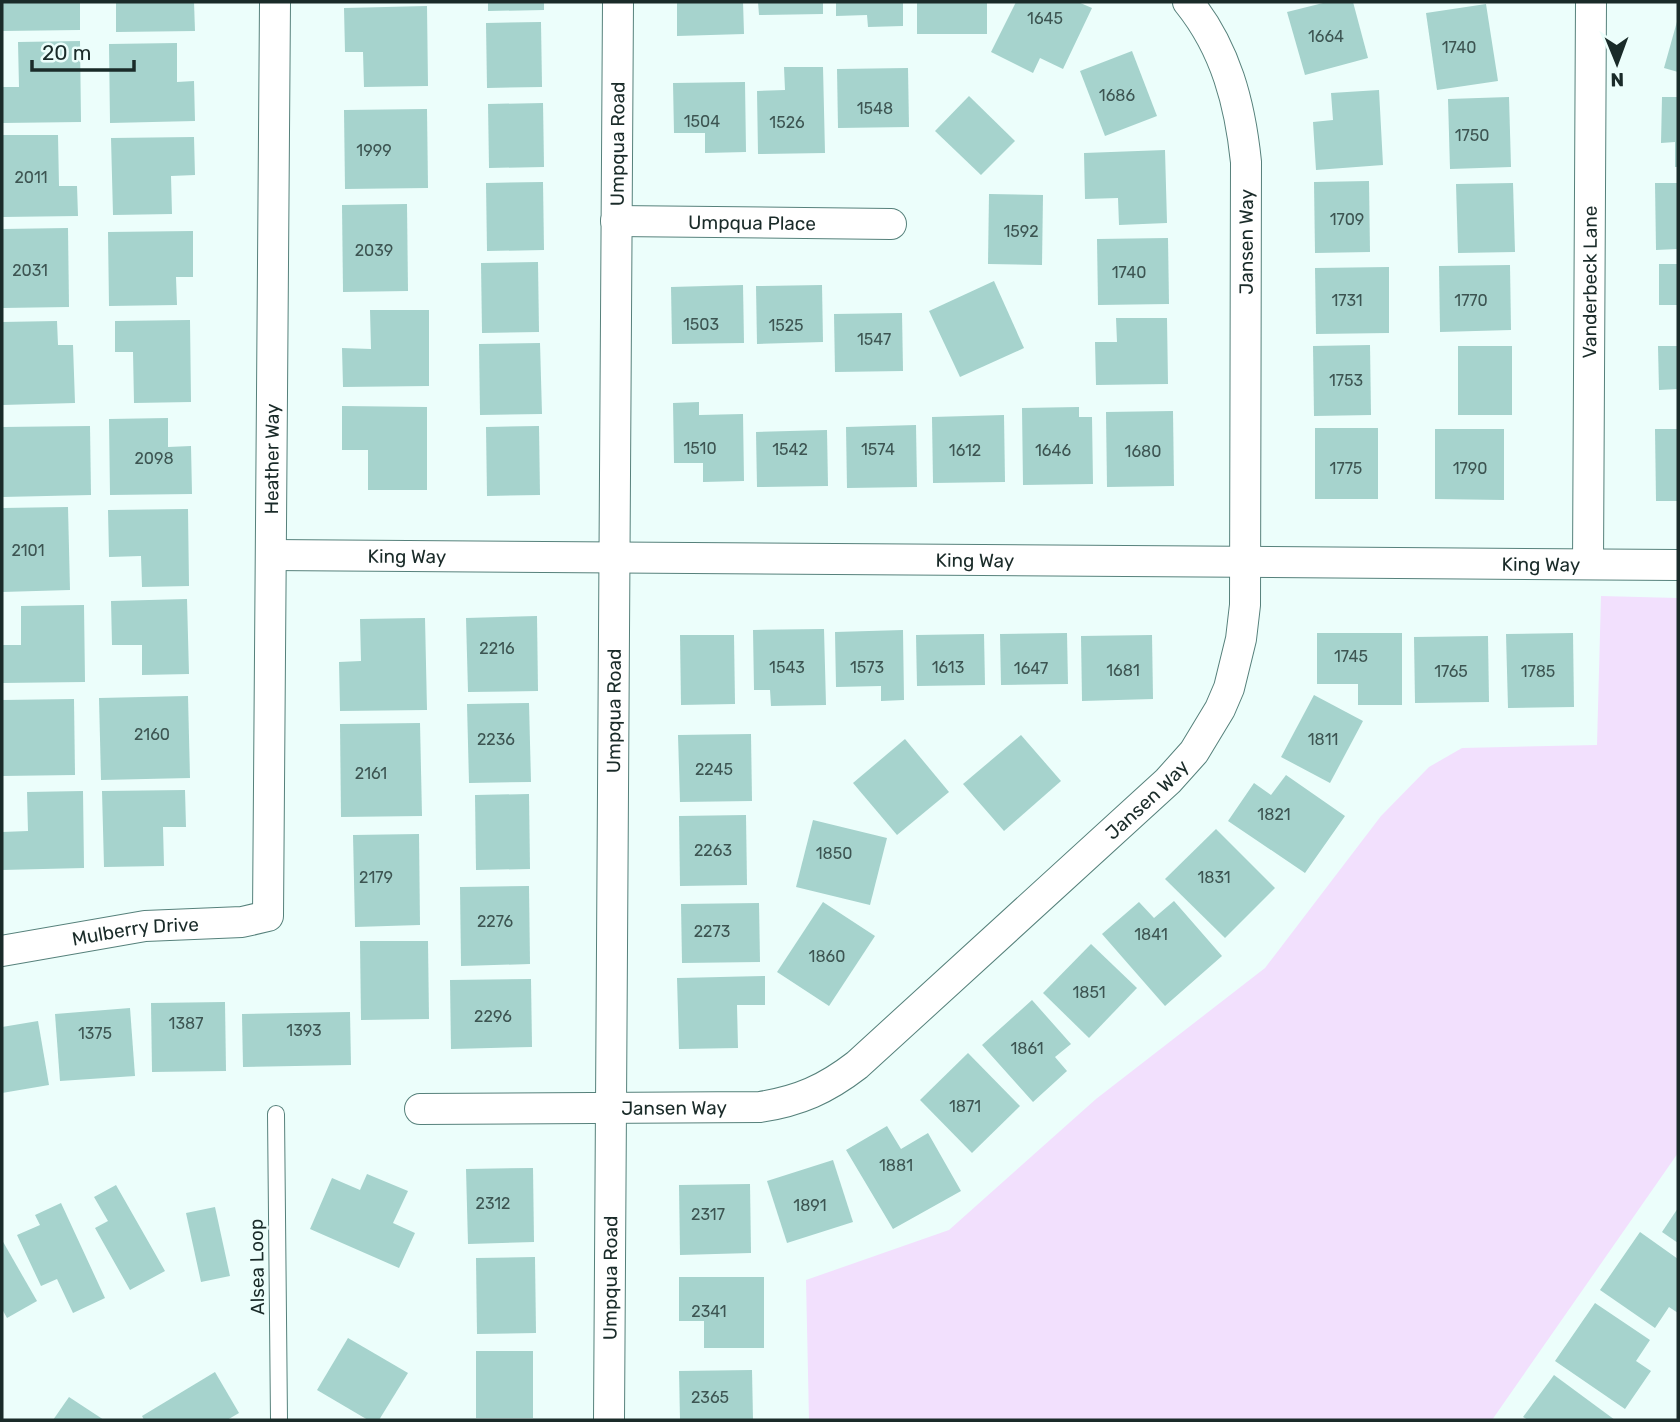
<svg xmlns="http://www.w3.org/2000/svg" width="1680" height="1422" font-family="Rubik,sans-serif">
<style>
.green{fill:#f2e0fd}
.building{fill:#a6d3cd}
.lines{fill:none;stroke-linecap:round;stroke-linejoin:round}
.lane-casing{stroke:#56817b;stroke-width:18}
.street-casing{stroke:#56817b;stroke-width:32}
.lane{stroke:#fff;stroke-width:16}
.street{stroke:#fff;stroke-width:30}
.labels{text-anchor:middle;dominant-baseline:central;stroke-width:5;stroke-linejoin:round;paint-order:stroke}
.number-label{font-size:16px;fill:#3d5552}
.street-label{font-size:19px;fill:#1a2b29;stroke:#ecfefb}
</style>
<rect width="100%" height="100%" fill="#ecfefb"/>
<!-- green -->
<polygon class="green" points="1601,596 1678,598 1678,1153 1492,1420 809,1420 806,1280 949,1230 1096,1099 1265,968 1381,816 1429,767 1462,748 1597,745"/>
<!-- building -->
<g class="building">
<polygon points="2,2 80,2 80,30 2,31"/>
<polygon points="116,2 194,2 195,31 116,32"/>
<polygon points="488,2 544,2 544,10 488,11"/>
<polygon points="677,2 743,2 744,34 677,36"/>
<polygon points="758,2 823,2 823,14 759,15"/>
<polygon points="836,2 903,2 903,26 868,27 867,15 836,16"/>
<rect x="917" y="2" width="70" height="32"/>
<polygon points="1016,2 1078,2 1092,8 1063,69 1040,58 1033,73 991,52"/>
<polygon points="1327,2 1353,2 1368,58 1305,75 1287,12"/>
<polygon points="1486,4 1498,81 1437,90 1426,13"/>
<polygon points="427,6 428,86 364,87 363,52 345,52 344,8"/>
<polygon points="1678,18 1678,72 1664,68"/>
<polygon points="541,22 542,87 487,88 486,23"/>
<polygon points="80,41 81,122 2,123 2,87 19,87 18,42"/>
<polygon points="177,43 177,82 194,81 195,121 110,123 109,44"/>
<polygon points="1132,51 1157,116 1105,136 1080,71"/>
<polygon points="784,67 823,67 825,153 758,154 757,91 785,90"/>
<polygon points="908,68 909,127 838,128 837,69"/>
<polygon points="745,82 746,152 705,153 705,133 674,133 673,83"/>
<polygon points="1379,90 1383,165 1316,170 1313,122 1333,120 1331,93"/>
<polygon points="969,96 1015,141 981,175 935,131"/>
<polygon points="1509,97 1511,167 1450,169 1448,99"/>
<polygon points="1662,97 1678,97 1678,167 1675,167 1675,142 1661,143"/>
<polygon points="543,103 544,167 489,168 488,104"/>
<polygon points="427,109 428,188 345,189 344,110"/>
<polygon points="2,135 58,135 59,186 77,186 78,216 2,217"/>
<polygon points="194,137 195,175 171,176 172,214 113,215 111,138"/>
<polygon points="1165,150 1167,223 1119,225 1118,198 1085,199 1084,153"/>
<polygon points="1369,181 1370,252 1315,253 1314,182"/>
<polygon points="543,182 544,250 487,251 486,183"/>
<polygon points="1513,183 1515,252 1458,253 1456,184"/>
<polygon points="1655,183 1678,183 1678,249 1656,250"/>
<polygon points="989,194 1043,195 1042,265 988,264"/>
<polygon points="407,204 408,291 343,292 342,205"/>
<polygon points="68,228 69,307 2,308 2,229"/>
<polygon points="193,231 193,277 176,277 177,305 109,306 108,232"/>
<polygon points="1168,238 1169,304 1098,305 1097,239"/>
<polygon points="538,262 539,332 482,333 481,263"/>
<rect x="1659" y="264" width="19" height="41"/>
<polygon points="1510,265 1511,330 1440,332 1439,266"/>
<polygon points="1389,267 1389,333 1316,334 1315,268"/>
<polygon points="994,281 1024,348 960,377 929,311"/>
<polygon points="743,285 744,343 672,344 671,287"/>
<polygon points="822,285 823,342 757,344 756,286"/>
<polygon points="370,310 429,310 429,386 343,387 342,348 371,349"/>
<polygon points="902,313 903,371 835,372 834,314"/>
<polygon points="1116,318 1167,318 1168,384 1096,385 1095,342 1117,342"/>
<polygon points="190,320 191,402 134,403 133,352 115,352 115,321"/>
<polygon points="57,321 58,345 73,345 75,403 2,405 2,322"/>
<polygon points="540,343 542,414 480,415 479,344"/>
<polygon points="1370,345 1371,415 1314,416 1313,346"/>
<rect x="1458" y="346" width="54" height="69"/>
<polygon points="1658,346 1678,346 1678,389 1659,390"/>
<polygon points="699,402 699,415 743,414 744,481 703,482 703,463 674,463 673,403"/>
<polygon points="342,406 427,407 427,490 368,490 368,450 342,450"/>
<polygon points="1079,407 1079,417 1092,417 1093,484 1023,485 1022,408"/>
<polygon points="1173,411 1174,486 1107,487 1106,412"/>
<polygon points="1004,415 1005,482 933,483 932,417"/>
<polygon points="168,418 168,447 191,446 192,494 110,495 109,419"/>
<polygon points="916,425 917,487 847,488 846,427"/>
<polygon points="90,426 91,495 2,497 2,427"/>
<polygon points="539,426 540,495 487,496 486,427"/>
<rect x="1315" y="428" width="63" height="71"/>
<polygon points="1435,429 1504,429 1504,500 1435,499"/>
<polygon points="1655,429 1678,429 1678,501 1656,501"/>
<polygon points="827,430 828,486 757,487 756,432"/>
<polygon points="68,507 70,590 2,592 2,508"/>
<polygon points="188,509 189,586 142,587 141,556 109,557 108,510"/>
<polygon points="187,599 189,674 142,675 142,645 112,645 111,601"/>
<polygon points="84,605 85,682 2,683 2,645 21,645 21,606"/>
<polygon points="537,616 538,691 468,692 466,618"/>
<polygon points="425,618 427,710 340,711 339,662 361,661 360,619"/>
<polygon points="824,629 826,705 771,706 770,690 754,690 753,630"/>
<polygon points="903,630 904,700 881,701 881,686 836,687 835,632"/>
<polygon points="1067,633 1068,684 1001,685 1000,634"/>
<polygon points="1317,633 1402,633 1402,705 1358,705 1358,684 1317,684"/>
<polygon points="1573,633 1574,707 1508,708 1506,634"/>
<polygon points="984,634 985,685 917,686 916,635"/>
<polygon points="680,635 734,635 735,704 681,705"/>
<polygon points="1152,635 1153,699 1082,701 1081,636"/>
<polygon points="1488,636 1489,702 1415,703 1414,637"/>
<polygon points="1314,695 1363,721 1330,783 1281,757"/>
<polygon points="188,696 190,778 101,780 99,698"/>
<polygon points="74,699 75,775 2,776 2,700"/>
<polygon points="529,703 531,782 469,783 467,704"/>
<polygon points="420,723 422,816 341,817 340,724"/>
<polygon points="751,734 752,801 680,802 678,735"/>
<polygon points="1021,735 1061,781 1004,831 963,784"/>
<polygon points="905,739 949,792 897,835 853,783"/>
<polygon points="1286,775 1345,816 1305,873 1228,821 1254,783 1271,795"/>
<polygon points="185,790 186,827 163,827 164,866 104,867 102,791"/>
<polygon points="83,791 84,868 2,870 2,832 28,831 27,792"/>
<polygon points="529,794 530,869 476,870 475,795"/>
<polygon points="746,815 747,885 680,886 679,816"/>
<polygon points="813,820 887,838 870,905 796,887"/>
<polygon points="1216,829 1275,888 1225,938 1165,879"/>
<polygon points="419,834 420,925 355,927 353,835"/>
<polygon points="529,886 530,964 461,966 460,887"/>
<polygon points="1174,901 1222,956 1165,1006 1102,934 1139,902 1154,918"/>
<polygon points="823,902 875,936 829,1006 777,972"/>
<polygon points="759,903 760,962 682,963 681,904"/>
<polygon points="360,941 428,941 429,1019 361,1020"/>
<polygon points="1091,944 1137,988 1089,1038 1043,993"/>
<polygon points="765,976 765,1005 737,1005 738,1048 679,1049 677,978"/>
<polygon points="531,979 532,1047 451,1049 450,980"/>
<polygon points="1032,1000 1071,1044 1055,1057 1067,1071 1033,1102 982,1045"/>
<polygon points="225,1002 226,1071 152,1072 151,1003"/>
<polygon points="130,1008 135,1076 60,1081 55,1014"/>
<polygon points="350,1012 351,1065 243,1067 242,1014"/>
<polygon points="38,1021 49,1085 2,1093 2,1027"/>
<polygon points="968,1053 1020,1106 972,1153 920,1100"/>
<polygon points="887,1126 901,1149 928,1133 961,1191 893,1229 846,1150"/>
<polygon points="833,1160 853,1222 787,1243 767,1181"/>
<polygon points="533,1168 534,1242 468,1244 466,1169"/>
<polygon points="367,1174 408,1191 393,1223 415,1233 399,1268 310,1229 332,1178 360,1190"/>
<polygon points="750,1184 751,1253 680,1255 679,1185"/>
<polygon points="116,1185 165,1271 130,1290 95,1228 108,1221 94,1197"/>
<polygon points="61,1203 105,1298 73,1313 57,1279 41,1286 17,1235 40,1225 35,1215"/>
<polygon points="215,1207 230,1276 201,1282 186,1213"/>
<polygon points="1678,1208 1678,1243 1662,1232"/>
<polygon points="1640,1232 1678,1259 1678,1313 1669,1307 1655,1328 1600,1290"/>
<polygon points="2,1240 37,1301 7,1318 2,1309"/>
<polygon points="535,1257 536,1333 477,1334 476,1258"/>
<polygon points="679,1277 764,1277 764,1348 704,1348 704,1321 679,1321"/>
<polygon points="1595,1303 1650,1340 1636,1361 1651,1371 1625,1409 1555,1361"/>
<polygon points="348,1338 408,1373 379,1420 368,1420 317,1390"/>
<rect x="476" y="1351" width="57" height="67"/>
<polygon points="752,1370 753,1420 680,1420 679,1371"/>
<polygon points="215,1372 239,1413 227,1420 144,1420 142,1416"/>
<polygon points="1554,1375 1615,1420 1528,1420 1523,1417"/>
<polygon points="69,1397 104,1420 53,1420"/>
</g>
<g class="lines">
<defs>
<polyline id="lane" points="276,1114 279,1420"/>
<g id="street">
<path id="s1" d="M616 221 891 224"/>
<path id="s2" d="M271 555 1678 565"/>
<path id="s3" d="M1588 564 1591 2"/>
<path id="s4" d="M2 951 145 926 242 922 268 916 275 2"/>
<path id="s5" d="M420 1109 760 1107C799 1101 826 1089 857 1065L1168 781 1194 752 1220 709 1229 688 1241 639 1245 605 1246 162C1240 104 1226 49 1188 2"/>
<path id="s6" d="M609 1420 618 2"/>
</g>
</defs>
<!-- lane casing -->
<use href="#lane" class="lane-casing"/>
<!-- street casing -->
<use href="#street" class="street-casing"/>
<!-- lane -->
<use href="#lane" class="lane"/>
<!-- street -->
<use href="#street" class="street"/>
</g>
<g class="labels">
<!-- number labels -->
<g class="number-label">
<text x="1045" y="18">1645</text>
<text x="1326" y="36">1664</text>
<text x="1459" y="47">1740</text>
<text x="1117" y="95">1686</text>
<text x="875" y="108">1548</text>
<text x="702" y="121">1504</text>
<text x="787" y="122">1526</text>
<text x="1472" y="135">1750</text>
<text x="374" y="150">1999</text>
<text x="31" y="177">2011</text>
<text x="1347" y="219">1709</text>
<text x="1021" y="231">1592</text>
<text x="374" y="250">2039</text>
<text x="30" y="270">2031</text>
<text x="1129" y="272">1740</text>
<text x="1347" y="300">1731</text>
<text x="1471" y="300">1770</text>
<text x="701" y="324">1503</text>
<text x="786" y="325">1525</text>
<text x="874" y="339">1547</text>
<text x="1346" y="380">1753</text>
<text x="700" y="448">1510</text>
<text x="790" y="449">1542</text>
<text x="878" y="449">1574</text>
<text x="965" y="450">1612</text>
<text x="1053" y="450">1646</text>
<text x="1143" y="451">1680</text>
<text x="154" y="458">2098</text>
<text x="1346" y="468">1775</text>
<text x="1470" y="468">1790</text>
<text x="28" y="550">2101</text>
<text x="497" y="648">2216</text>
<text x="1351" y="656">1745</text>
<text x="787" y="667">1543</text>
<text x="867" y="667">1573</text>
<text x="948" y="667">1613</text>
<text x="1031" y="668">1647</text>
<text x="1123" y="670">1681</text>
<text x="1451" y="671">1765</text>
<text x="1538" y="671">1785</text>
<text x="152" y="734">2160</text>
<text x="496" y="739">2236</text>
<text x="1323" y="739">1811</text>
<text x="714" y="769">2245</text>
<text x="371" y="773">2161</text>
<text x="1274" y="814">1821</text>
<text x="713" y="850">2263</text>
<text x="834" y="853">1850</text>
<text x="376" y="877">2179</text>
<text x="1214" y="877">1831</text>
<text x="495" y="921">2276</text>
<text x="712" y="931">2273</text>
<text x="1151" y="934">1841</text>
<text x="827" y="956">1860</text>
<text x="1089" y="992">1851</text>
<text x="493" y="1016">2296</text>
<text x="186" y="1023">1387</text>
<text x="304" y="1030">1393</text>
<text x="95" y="1033">1375</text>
<text x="1027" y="1048">1861</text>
<text x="965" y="1106">1871</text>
<text x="896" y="1165">1881</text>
<text x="493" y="1203">2312</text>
<text x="810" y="1205">1891</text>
<text x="708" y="1214">2317</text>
<text x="709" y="1311">2341</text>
<text x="710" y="1397">2365</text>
</g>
<!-- street labels -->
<g class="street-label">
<text stroke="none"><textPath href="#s6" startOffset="1276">Umpqua Road</textPath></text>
<text stroke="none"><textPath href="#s1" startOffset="136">Umpqua Place</textPath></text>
<text stroke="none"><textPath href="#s5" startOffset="1428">Jansen Way</textPath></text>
<text stroke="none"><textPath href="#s3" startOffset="282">Vanderbeck Lane</textPath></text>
<text stroke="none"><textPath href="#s4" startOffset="726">Heather Way</textPath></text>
<text stroke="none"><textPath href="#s2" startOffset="136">King Way</textPath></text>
<text stroke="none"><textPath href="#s2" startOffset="704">King Way</textPath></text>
<text stroke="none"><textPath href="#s2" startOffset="1270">King Way</textPath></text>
<text stroke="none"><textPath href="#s6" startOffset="709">Umpqua Road</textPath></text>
<text stroke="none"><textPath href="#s5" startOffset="840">Jansen Way</textPath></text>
<text stroke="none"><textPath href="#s4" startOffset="135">Mulberry Drive</textPath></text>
<text stroke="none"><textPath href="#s5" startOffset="254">Jansen Way</textPath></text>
<text transform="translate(257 1267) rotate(-91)">Alsea Loop</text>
<text stroke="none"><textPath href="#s6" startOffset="142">Umpqua Road</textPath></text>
</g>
</g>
<!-- border -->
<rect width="1680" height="1422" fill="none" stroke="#1a2b29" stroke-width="7"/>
<!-- north arrow -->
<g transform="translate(1617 63) rotate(179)" stroke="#ecfefb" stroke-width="5" paint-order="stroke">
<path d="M0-5L12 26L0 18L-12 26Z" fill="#1a2b29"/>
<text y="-10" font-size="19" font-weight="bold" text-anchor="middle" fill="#1a2b29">N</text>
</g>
<!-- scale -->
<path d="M32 60v10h102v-10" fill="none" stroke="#1a2b29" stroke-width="3.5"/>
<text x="42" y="60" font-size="21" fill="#1a2b29" stroke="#ecfefb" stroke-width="5" paint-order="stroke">20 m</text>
</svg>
